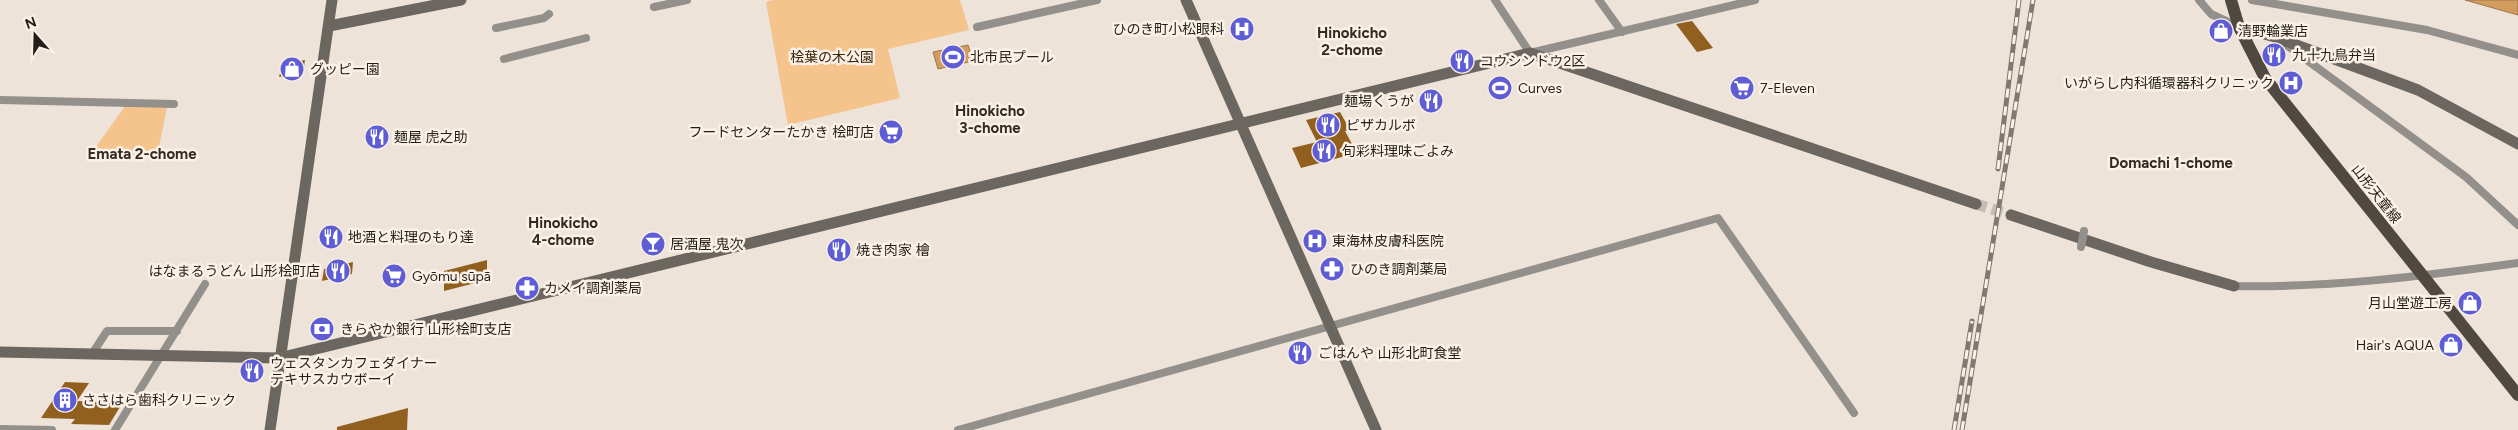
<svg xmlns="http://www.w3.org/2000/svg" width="2518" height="430" font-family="Figtree,'Noto Sans JP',sans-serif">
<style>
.green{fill:#f5c48d}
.water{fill:#d29c5e;stroke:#9e764a}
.building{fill:#92601e}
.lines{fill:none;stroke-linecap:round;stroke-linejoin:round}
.secondary-tunnel{stroke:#c5bcb3;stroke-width:11;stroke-dasharray:11 5.5;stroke-linecap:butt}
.street{stroke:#938f8a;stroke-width:8}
.secondary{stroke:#6c6660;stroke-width:11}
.primary{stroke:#504942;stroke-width:12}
.rail-casing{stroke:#7f7972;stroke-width:5}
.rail{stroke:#fbf1e6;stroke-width:3;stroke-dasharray:9;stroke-linecap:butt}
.street-bridge{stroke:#938f8a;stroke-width:8}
.labels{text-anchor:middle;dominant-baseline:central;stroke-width:5;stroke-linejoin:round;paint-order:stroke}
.poi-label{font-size:14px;fill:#231f1b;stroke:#fbf1e6;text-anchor:start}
.park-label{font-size:14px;fill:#3a2408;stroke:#fbf1e6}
.street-label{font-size:14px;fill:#231f1b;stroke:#fbf1e6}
.neighbourhood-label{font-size:15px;font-weight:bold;fill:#332c24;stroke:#fbf1e6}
</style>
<rect width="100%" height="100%" fill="#ede3d9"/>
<!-- green -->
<g class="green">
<polygon points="773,0 960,0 969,30 888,49 900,98 788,125 766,2"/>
<polygon points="125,106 167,107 157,157 94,155 93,151"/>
</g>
<!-- water -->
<g class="water">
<polygon points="2465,0 2518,0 2518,15"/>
<polygon points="968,45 973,61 938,69 933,52"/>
</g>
<!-- building -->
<g class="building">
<polygon points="1692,21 1713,48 1697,52 1676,24"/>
<polygon points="305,60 303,73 279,77 282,65"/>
<polygon points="1433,94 1440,106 1428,109 1421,97"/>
<polygon points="1340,112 1350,130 1345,131 1357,153 1301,168 1292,148 1317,142 1306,120"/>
<polygon points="487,260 487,280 444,291 444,271"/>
<polygon points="353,262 352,274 322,281 324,269"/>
<polygon points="65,382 89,383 77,401 123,402 109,425 71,424 75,419 41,418"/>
<polygon points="408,408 407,430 337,430 337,427"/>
</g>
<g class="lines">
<!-- secondary-tunnel -->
<polyline class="secondary-tunnel" points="1976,204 2011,215"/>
<!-- street -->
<g class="street">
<polyline points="1495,0 1530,53 1755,0"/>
<polyline points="1599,0 1622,32"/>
<polyline points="2199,0 2211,14 2239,27"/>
<polyline points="2252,0 2427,30 2518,55"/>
<polyline points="654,7 687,0"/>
<polyline points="977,27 1097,0"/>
<polyline points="496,28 544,18 549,14"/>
<polyline points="2285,44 2466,177 2518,225"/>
<polyline points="504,59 586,38"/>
<polyline points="0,100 174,104"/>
<path d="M2234 286C2329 288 2424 276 2518 263"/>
<polyline points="92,354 107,331 177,331"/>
<polyline points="0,429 52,430"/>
<polyline points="115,430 205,284"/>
<polyline points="958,430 1718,218 1854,413"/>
</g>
<!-- secondary -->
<g class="secondary">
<polyline points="1186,0 1376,430"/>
<polyline points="329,26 461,0"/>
<polyline points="2239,27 2275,37 2418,90 2518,144"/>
<polyline points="2011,215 2151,262 2234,286"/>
<polyline points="0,352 279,358 1530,53 1976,204"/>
<polyline points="270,430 332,0"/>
</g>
<!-- primary -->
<polyline class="primary" points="2231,0 2239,27 2265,78 2518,395"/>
<defs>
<g id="rail">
<polyline points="1998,169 2019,0"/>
<polyline points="1954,430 1972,321"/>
<polyline points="1962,430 2033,0"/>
</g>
</defs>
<!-- rail casing -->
<use href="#rail" class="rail-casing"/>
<!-- rail -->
<use href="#rail" class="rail"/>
<!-- street-bridge -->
<polyline class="street-bridge" points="2081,247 2084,231"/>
</g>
<!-- icons -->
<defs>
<symbol id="hospital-disc" viewBox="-11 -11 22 22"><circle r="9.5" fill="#5e5dd5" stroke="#fbf1e6"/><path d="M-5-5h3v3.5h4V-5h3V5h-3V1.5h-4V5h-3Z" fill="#fff"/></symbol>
<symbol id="shop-disc" viewBox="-11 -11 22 22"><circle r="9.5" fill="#5e5dd5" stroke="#fbf1e6"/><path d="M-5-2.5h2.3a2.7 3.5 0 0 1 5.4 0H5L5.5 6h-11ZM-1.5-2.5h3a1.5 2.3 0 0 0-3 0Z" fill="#fff"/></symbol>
<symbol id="restaurant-disc" viewBox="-11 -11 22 22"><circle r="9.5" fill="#5e5dd5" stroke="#fbf1e6"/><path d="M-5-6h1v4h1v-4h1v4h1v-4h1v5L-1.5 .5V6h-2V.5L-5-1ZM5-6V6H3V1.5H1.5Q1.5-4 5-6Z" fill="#fff"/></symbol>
<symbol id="stadium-disc" viewBox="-11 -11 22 22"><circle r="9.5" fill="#5e5dd5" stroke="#fbf1e6"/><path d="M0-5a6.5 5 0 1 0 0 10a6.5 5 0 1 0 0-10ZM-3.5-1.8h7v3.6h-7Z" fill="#fff"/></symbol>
<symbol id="supermarket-disc" viewBox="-11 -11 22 22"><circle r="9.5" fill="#5e5dd5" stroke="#fbf1e6"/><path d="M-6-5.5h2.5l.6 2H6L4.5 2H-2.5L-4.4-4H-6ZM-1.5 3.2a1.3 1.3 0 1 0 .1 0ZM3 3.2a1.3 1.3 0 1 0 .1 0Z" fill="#fff"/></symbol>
<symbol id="bar-disc" viewBox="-11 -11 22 22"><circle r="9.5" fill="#5e5dd5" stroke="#fbf1e6"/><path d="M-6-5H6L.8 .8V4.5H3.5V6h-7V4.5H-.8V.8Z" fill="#fff"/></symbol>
<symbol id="pharmacy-disc" viewBox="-11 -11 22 22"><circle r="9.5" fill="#5e5dd5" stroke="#fbf1e6"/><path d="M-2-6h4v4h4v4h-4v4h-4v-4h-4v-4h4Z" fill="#fff"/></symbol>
<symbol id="bank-disc" viewBox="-11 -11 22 22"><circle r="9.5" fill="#5e5dd5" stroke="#fbf1e6"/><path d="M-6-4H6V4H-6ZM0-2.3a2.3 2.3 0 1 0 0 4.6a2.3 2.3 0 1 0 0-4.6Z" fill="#fff"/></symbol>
<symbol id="building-disc" viewBox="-11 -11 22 22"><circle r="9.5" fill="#5e5dd5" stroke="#fbf1e6"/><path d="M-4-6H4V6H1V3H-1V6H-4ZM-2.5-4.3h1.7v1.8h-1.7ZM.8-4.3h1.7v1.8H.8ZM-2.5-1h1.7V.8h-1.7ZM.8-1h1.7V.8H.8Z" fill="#fff"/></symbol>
</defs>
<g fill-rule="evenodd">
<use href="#hospital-disc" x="1228" y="15" width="28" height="28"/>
<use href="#shop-disc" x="2207" y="17" width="28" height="28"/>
<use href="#restaurant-disc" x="2260" y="41" width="28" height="28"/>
<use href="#stadium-disc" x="939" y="43" width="28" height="28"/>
<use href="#restaurant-disc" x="1448" y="47" width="28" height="28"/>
<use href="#shop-disc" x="278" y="55" width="28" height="28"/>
<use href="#hospital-disc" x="2277" y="69" width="28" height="28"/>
<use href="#stadium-disc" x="1486" y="74" width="28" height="28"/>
<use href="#supermarket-disc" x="1728" y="74" width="28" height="28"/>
<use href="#restaurant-disc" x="1417" y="87" width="28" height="28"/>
<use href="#restaurant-disc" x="1314" y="111" width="28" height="28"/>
<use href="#supermarket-disc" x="877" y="118" width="28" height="28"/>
<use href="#restaurant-disc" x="363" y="123" width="28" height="28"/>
<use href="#restaurant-disc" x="1310" y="137" width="28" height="28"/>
<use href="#restaurant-disc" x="317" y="223" width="28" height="28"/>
<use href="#hospital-disc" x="1301" y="227" width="28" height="28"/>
<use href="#bar-disc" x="639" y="230" width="28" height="28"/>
<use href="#restaurant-disc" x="825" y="236" width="28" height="28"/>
<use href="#pharmacy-disc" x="1318" y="255" width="28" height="28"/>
<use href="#restaurant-disc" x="324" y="257" width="28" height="28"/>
<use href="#supermarket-disc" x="380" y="262" width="28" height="28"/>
<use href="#pharmacy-disc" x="513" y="274" width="28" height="28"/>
<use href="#shop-disc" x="2456" y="289" width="28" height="28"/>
<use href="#bank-disc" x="308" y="315" width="28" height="28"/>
<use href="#shop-disc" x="2437" y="331" width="28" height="28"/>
<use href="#restaurant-disc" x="1286" y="339" width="28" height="28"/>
<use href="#restaurant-disc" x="238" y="357" width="28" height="28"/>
<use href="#building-disc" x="51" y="386" width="28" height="28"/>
</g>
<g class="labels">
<!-- poi labels -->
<g class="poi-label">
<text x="1224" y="29" text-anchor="end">ひのき町小松眼科</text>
<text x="2238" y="31">清野輪業店</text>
<text x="2292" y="55">九十九鳥弁当</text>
<text x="970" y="57">北市民プール</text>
<text x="1480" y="61">コウシンドウ2区</text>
<text x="310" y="69">グッピー園</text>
<text x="2274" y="83" text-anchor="end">いがらし内科循環器科クリニック</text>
<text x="1518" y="88">Curves</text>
<text x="1760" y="88">7-Eleven</text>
<text x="1414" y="101" text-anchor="end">麺場くうが</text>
<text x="1346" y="125">ピザカルボ</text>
<text x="874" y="132" text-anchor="end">フードセンターたかき 桧町店</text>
<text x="394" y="137">麺屋 虎之助</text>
<text x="1342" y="151">旬彩料理味ごよみ</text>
<text x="348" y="237">地酒と料理のもり達</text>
<text x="1332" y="241">東海林皮膚科医院</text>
<text x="670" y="244">居酒屋 鬼次</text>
<text x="856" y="250">焼き肉家 檜</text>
<text x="1350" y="269">ひのき調剤薬局</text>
<text x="320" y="271" text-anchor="end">はなまるうどん 山形桧町店</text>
<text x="412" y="276">Gyōmu sūpā</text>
<text x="544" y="288">カメイ調剤薬局</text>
<text x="2452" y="303" text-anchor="end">月山堂遊工房</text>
<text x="340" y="329">きらやか銀行 山形桧町支店</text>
<text x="2434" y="345" text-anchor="end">Hair's AQUA</text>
<text x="1318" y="353">ごはんや 山形北町食堂</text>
<text x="270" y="363">ウェスタンカフェダイナー<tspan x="270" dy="16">テキサスカウボーイ</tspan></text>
<text x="82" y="400">ささはら歯科クリニック</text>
</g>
<!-- park labels -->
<g class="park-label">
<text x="832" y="57">桧葉の木公園</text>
</g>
<!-- street labels -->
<g class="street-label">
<text transform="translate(2376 194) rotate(52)">山形天童線</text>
</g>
<!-- neighbourhood labels -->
<g class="neighbourhood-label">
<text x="1352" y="33">Hinokicho<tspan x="1352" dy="17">2-chome</tspan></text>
<text x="990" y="111">Hinokicho<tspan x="990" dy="17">3-chome</tspan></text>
<text x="142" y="154">Emata 2-chome</text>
<text x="2171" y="163">Domachi 1-chome</text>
<text x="563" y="223">Hinokicho<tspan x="563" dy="17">4-chome</tspan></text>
</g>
</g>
<!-- north arrow -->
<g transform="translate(35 35) rotate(340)" stroke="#fbf1e6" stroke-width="4" paint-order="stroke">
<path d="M0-4L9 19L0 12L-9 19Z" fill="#231f1b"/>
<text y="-8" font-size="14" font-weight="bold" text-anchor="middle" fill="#231f1b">N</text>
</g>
</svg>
